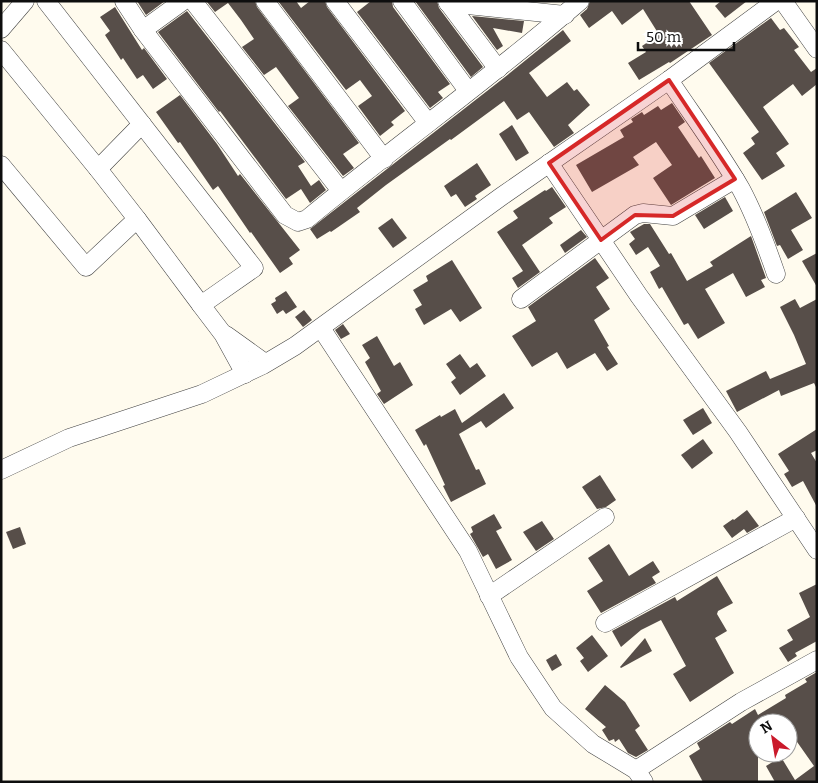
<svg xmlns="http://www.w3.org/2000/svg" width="818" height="783" font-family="Bitter,serif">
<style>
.building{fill:#574e49}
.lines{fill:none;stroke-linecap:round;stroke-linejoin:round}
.minor-casing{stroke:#414141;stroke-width:19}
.minor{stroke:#fff;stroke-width:18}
.marked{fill:#d62828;fill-opacity:0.2;stroke:#d62828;stroke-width:4;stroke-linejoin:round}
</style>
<rect width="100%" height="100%" fill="#fffbee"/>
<!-- building -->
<g class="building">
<polygon points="137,1 165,1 146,15"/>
<polygon points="209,1 255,1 257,7 359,143 343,154 354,168 343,176 288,106 299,98 276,67 264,75 242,47 254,39 241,20 228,3 215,12 207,2"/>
<polygon points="278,1 296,1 301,8 310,1 325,1 327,7 405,111 391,122 394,125 380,136 358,106 372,96 360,80 346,90"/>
<polygon points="371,1 392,1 393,7 450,84 438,92 443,98 430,108 357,12"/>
<polygon points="415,1 437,1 439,8 483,67 471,77"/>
<polygon points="590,1 689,1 712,35 670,63 669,62 639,80 628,63 646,52 642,46 654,38 653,36 658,33 643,9 622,25 612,11 589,28 580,15 587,9"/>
<polygon points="721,1 747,1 725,18 715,6"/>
<polygon points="115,7 142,50 144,48 167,79 153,89 143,75 137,79 123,58 121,60 105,35 110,31 100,17"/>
<polygon points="187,11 305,162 298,166 311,186 319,180 326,190 310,203 301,189 286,199 220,111 219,112 158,32"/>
<polygon points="472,16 524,21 522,33 493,28 503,46 497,50"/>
<polygon points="771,18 780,30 784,28 799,47 794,50 811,72 817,68 817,84 802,96 793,84 763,107 789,144 776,153 785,166 762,180 743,153 755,144 751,138 759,132 709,63"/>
<polygon points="563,30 571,41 529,73 547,97 567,82 574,91 577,89 590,105 568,125 574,133 554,147 529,112 517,120 504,101 451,140 450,139 386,185 357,208 360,212 331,232 330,231 317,239 310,229 505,77"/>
<polygon points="180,95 217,144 238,176 240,174 300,250 289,258 293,264 280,273 251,232 250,233 218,186 213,190 180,142 178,143 156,112"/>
<polygon points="672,103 685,122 678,127 699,158 701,156 715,178 671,205 653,178 672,165 656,142 633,157 639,165 592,192 576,165 624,137 620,130 633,122 631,119 642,112 644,115 658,106 661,110"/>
<polygon points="512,125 529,153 516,161 499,134"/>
<polygon points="477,163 491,185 475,196 477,199 465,207 456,194 451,197 444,186"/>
<polygon points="552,187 566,207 549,218 553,223 522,245 540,272 518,288 512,278 523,271 497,232 518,218 513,211 545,190 546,191"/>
<polygon points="796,192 812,218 791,230 803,250 788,259 780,245 777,246 764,212"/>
<polygon points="725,197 733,211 704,229 695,215"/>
<polygon points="392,218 407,238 393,248 378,228"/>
<polygon points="644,224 650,224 669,254 671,253 687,281 713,266 710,262 751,236 766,278 761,280 765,287 746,297 733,273 705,289 725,323 698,339 688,323 684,325 662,287 659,289 650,272 660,266 648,247 636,255 629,244 635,239 630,232"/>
<polygon points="581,230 587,237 565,253 560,245"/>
<polygon points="817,253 817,287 802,261"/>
<polygon points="595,258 609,278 596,287 610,309 594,320 609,346 607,347 618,364 607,371 595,353 567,369 557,352 532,367 512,336 536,321 528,307"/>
<polygon points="452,260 482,308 460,322 451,309 424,325 415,309 422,305 413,290 428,281 426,276"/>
<polygon points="286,291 297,307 286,314 283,310 277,314 271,304 276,301 275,298"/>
<polygon points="795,299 800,308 817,299 817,389 814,383 781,396 779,390 737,412 726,391 766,371 770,379 806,364 794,335 780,307"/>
<polygon points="304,310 312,320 303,327 295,317"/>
<polygon points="343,324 350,334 341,339 335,330"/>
<polygon points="377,336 394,366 400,362 413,385 384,404 377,394 381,391 365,362 370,358 362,345"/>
<polygon points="460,354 470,368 477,363 486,376 460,395 451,382 456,378 446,364"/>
<polygon points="504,393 514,408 486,428 481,421 459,434 476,470 479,469 486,484 451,502 443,486 445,485 426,444 424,446 415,430 440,415 441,417 455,409 462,423"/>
<polygon points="703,408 712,423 693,435 683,420"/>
<polygon points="817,429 817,450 811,453 817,463 817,507 803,481 792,487 784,474 789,471 778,454"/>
<polygon points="703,439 713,453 692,469 681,455"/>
<polygon points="600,475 616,500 606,507 597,509 582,487"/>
<polygon points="747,510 759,526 747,533 744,529 732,538 723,526 733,519 734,520"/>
<polygon points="494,514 502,528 496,531 512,560 496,569 488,554 483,557 470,534 473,532 471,527"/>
<polygon points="542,521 554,539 536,551 523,532"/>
<polygon points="20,527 26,544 13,549 6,532"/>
<polygon points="609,544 629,576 653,561 660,572 652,577 656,583 601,613 587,591 603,581 588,558"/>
<polygon points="717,576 733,603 718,611 717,614 727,631 715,638 734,673 690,702 673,674 686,666 661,620 641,630 621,647 612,631 675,597 677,601"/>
<polygon points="817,584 817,641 795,653 797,656 788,662 779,648 793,640 787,630 810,617 799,593"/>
<polygon points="592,635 608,656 588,672 580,661 584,658 576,648"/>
<polygon points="645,638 652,651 621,668 620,667"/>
<polygon points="556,654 562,665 552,671 546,660"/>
<polygon points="817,672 817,782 775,782 766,766 781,757 795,780 814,766 788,729 788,723 758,723 758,782 703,782 689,756 700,749 697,743 730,722 732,724 755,709 758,715 786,698 785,695 807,682 805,679"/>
<polygon points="605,685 625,702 640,726 635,730 648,750 636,757 628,753 619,739 615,742 614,739 609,741 602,730 606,727 585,709"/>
</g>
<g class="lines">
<defs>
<g id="minor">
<polyline points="46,1 254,268 201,305 223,334 245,374"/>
<path d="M124 1 143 30 285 215 298 222 307 219C397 145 492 77 580 1"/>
<polyline points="193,1 341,191"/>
<polyline points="265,1 384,159"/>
<polyline points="335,1 428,123"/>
<polyline points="402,1 468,91"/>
<polyline points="447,1 498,69"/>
<polyline points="783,1 817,49"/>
<polyline points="448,3 565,15"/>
<polyline points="1,29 25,1"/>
<polyline points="143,30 183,1"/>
<polyline points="1,50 98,169 137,219 86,267 1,165"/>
<path d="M669 80C693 116 719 151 741 189 755 215 766 245 776 274"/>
<polyline points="549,163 639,296 738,432 817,550"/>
<polyline points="98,169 142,124"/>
<polyline points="137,219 201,305"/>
<polyline points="521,299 635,215 643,213 673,216 735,179"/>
<polyline points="321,328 468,551 519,657 553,708 593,744 636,770 644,782"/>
<polyline points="226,335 265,363"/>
<polyline points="1,470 69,438 202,394 263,365 295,346 502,196 669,80 776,1"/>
<polyline points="489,596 605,517"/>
<polyline points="605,623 796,518"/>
<polyline points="636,770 741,702 817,660"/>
</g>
</defs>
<!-- minor casing -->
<use href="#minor" class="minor-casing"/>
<!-- minor -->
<use href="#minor" class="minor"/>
</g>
<!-- marked area -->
<path class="marked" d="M669 80 735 179 673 216 635 215 601 240 549 163Z"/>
<!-- border -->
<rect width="818" height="783" fill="none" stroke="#0e0e0e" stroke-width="5"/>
<!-- north arrow -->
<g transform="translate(773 738) rotate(329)"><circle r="24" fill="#ffffff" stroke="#9f9f9f"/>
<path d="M0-4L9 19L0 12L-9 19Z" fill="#ca1a2b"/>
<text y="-8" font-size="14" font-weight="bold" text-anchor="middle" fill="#0e0e0e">N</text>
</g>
<!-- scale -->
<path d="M638 42v8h96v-8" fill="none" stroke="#0e0e0e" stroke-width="2.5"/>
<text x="646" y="42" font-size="15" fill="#0e0e0e" stroke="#ffffff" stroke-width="4" paint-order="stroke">50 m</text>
</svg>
